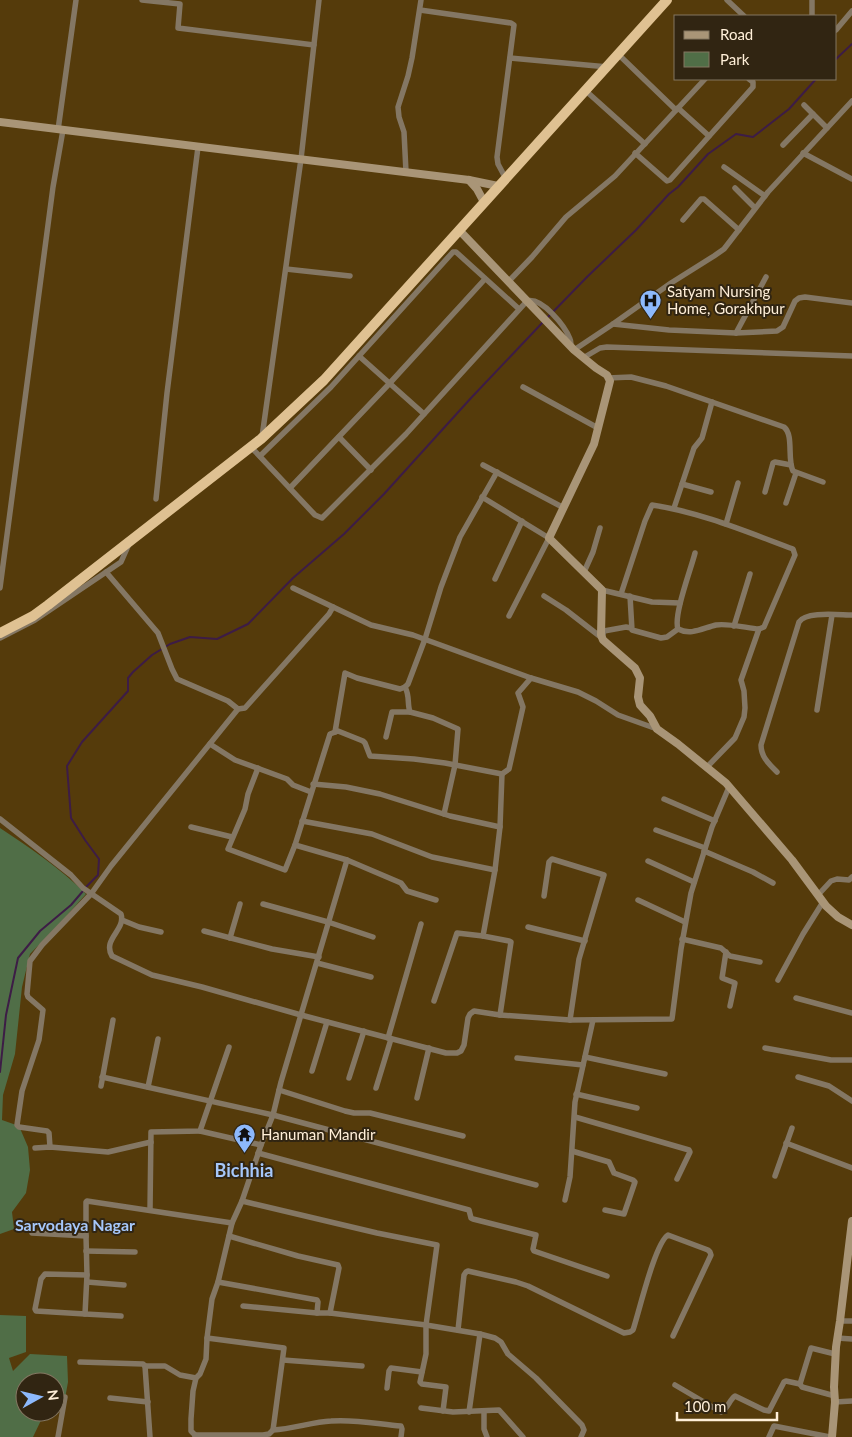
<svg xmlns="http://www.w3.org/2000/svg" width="852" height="1437" font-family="Lato,sans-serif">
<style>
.green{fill:#506e47}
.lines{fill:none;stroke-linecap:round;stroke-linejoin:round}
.stream{stroke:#3d1c46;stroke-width:2}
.street{stroke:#847764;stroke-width:5.5}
.secondary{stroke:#a99577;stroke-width:8}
.highway{stroke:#dfc192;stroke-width:10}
.labels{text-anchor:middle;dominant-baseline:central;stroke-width:4;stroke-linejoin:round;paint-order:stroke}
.poi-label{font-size:15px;fill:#ffefd8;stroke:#312512;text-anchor:start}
.neighbourhood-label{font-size:16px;font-weight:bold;fill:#a6c7fa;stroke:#312512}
.quarter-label{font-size:18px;font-weight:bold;fill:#a6c7fa;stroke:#312512}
</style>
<rect width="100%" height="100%" fill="#553b0b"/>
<!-- green -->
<g class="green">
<path d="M0 828C30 848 60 868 86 894L61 922 30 954 22 987 15 1054 3 1095 2 1120 19 1126 28 1147 30 1170 26 1193 12 1212 14 1229 0 1234Z"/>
<polygon points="0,1315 26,1316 26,1352 9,1358 13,1371 30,1354 67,1356 68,1382 64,1404 55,1406 55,1382 25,1382 25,1412 45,1412 33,1437 0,1437"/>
</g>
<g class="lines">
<!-- stream -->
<g class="stream">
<polyline points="836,59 852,44"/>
<polyline points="547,318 587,277 636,230 669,194 678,187 708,154 736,134 753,137 789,109 816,79"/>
<polyline points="86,887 98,875 99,859 85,840 71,818 67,766 82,742 128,691 128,678 133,672 152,655 170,644 190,637 217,639 248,624 293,578 344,534 384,494 471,398 544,321"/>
<polyline points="0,1072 6,1015 18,958 40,931 71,905 83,891"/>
</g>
<!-- street -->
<g class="street">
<polyline points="142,0 180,4 178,28 314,45"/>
<polyline points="727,0 744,16"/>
<polyline points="420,10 511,23 514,25 497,157 498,164 506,179"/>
<polyline points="812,16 812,0"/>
<polyline points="836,30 852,11"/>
<polyline points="619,55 676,110"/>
<polyline points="510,58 608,67"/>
<polyline points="586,91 645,144"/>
<polyline points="804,105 827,128"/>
<polyline points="678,108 709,136"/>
<polyline points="58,130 76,0"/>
<polyline points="783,145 813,114"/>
<polyline points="635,153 667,181 670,180 753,87 753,82 749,79"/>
<polyline points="803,153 852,179"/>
<polyline points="724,167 765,196"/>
<polyline points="406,172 404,132 399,117 398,107 408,76 412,58 421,0"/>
<polyline points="735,188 755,208"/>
<polyline points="683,220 701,199 704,199 739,230"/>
<polyline points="286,269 350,276"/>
<polyline points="508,282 532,257 566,217 615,176 705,79"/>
<polyline points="613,324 669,330 736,333 777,331 783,327 795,301 799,298 805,297 852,303"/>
<polyline points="736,333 766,277"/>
<polyline points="574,350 613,324 671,283 714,256 724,249 768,192 852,101"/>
<polyline points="359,356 424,414"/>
<polyline points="583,358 600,348 607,347 852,356"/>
<path d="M608 378 631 377 666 386 784 427C794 435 787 459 793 471L823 482"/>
<polyline points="523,387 598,428"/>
<polyline points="262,437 301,159 319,0"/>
<polyline points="339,437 371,470"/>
<path d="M251 447 315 515 322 518 406 434 527 301C542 297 565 326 570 339 571 340 571 346 571 347"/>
<polyline points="260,456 331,387 453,252 456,252 519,309"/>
<polyline points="483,465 564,508"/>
<polyline points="682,484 711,492"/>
<polyline points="290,488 389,384 485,279"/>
<polyline points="765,492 773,463 775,462 791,465"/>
<polyline points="482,497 549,538 509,616"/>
<polyline points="156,499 167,393 198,147"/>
<polyline points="786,503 796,473"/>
<polyline points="674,508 694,448 702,438 712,402"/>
<polyline points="726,524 738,483"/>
<polyline points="584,572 593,552 600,528"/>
<polyline points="495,579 522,521"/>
<polyline points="0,588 53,187 63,130"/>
<polyline points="293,588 371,625 413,635 531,678 578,692 596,701 618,715 657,729"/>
<polyline points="602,590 652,602 680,603"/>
<path d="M621 594 645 521 652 505C700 512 747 532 793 549L795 555 764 627 759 629C747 628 728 623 716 625 703 628 691 636 678 629 673 616 691 569 695 553"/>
<polyline points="544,596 566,610 602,638 604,631 626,627 631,628"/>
<polyline points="630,596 632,630 661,638 667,637 678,629"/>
<polyline points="734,626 750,574"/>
<polyline points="0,638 35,620 121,562 129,544"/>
<path d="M405 687C410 696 407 704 410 712L433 718 458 729 455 765 444 814"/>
<polyline points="238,709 245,708 329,614 333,607"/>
<polyline points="817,710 832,615"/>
<polyline points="335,732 345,673 357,678 400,689 405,687 408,684 425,639 441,587 460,537 497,472"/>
<polyline points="386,737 392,712 410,712"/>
<polyline points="210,744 235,760 287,779 293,785 311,792"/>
<polyline points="707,767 735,738 744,717 745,708 744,691 741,680 759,629"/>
<polyline points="258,768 248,794 245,809 228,849 285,870 295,845 330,734 338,731 363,741 365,743 370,756 414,759 445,763 502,774 509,769 523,707 518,693 531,678"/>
<path d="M777 772C769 764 761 757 761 745L799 622C806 611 839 615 852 615"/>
<polyline points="313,784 346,787 380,794 450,816 500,827"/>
<polyline points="664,799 715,821"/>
<path d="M0 819 71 875 83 888 121 914C126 930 102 939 112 956L152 975 202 987 301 1015 446 1053H457L461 1051 464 1045 468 1018 470 1014 474 1011 500 1015 570 1020 672 1019 681 949 691 893 712 827 729 787"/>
<polyline points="302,821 372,834 432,857 495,870"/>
<polyline points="191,827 232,837"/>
<polyline points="656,830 705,848"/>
<polyline points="295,845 347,860 401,883 407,891 436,900"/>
<polyline points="704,851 753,872 773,883"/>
<polyline points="648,861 694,882"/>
<polyline points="818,895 831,881 837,879 849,880 852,877"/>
<polyline points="544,896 549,862 552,859 604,875 579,959 570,1020"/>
<polyline points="638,900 685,922"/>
<polyline points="263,904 328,922 373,937"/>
<polyline points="122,920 139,927 161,932"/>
<polyline points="528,927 585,941"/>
<polyline points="204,931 272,949 319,957"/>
<polyline points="230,938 240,904"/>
<polyline points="682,939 721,948 730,956 760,962"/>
<polyline points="726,952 722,978 735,983 730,1006"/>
<polyline points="317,963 371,977"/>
<polyline points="778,980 803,934 823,902"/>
<polyline points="796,998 852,1013"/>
<polyline points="434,1001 457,933 483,936"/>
<polyline points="500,1015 511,942 509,941 483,936 495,870 500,827 502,774"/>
<polyline points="388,1038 421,924"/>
<polyline points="765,1048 831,1060 852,1060"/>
<polyline points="585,1057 665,1074"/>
<polyline points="517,1058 583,1065"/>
<polyline points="312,1071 327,1022"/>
<polyline points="102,1077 273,1115 536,1185"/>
<polyline points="798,1077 829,1086 852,1101"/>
<polyline points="349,1078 364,1031"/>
<polyline points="101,1086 113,1020"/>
<polyline points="148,1087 158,1039"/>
<polyline points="376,1088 391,1039"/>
<polyline points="279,1090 345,1111 354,1113 370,1113 463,1136"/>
<polyline points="576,1094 637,1108"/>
<polyline points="417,1098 429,1048"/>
<polyline points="575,1117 689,1150 690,1152 677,1179"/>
<polyline points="200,1131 261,1145"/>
<polyline points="786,1143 852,1168"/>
<polyline points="50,1147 49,1133 47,1131 19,1127 17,1125 22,1091 39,1040 43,1010 28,997 27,994 30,961 42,945 91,894 111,866 238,709 228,701 177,679 172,669 158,633 106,572"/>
<polyline points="35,1148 50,1147 108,1152 151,1142"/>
<polyline points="572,1151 609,1162 614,1173 633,1180 635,1182 624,1214 605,1210"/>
<polyline points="258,1153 469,1210 471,1218 473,1219 536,1235 533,1249 534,1251 607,1276"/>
<polyline points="775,1176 792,1128"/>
<polyline points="565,1200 570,1177 575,1102 593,1020"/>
<polyline points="242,1201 377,1233 437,1245 426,1325 426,1354 420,1382 422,1384 446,1387 443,1411"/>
<polyline points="150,1210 151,1132 200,1131 229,1047"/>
<polyline points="32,1233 86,1236 86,1202 87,1201 232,1223"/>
<polyline points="86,1236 87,1275 85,1314 121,1316"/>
<polyline points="229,1236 298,1256 338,1265 339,1268 330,1313"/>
<polyline points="86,1251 135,1252"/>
<polyline points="87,1282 124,1285"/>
<polyline points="218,1282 317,1300 318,1302 317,1313 330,1313 426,1325 480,1334 495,1338 501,1342 508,1354 536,1378 582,1425 584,1430 581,1437"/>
<polyline points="243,1306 317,1313"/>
<polyline points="85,1314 36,1311 35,1309 41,1279 45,1274 87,1275"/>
<polyline points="840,1321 852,1321"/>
<path d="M458 1330 464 1275 466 1272 468 1271 516 1282 528 1286 624 1333 630 1332 633 1330C639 1312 655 1243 668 1235L708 1250 710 1252 711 1255 673 1336"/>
<polyline points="207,1338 284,1348 273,1430"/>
<polyline points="837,1338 852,1339"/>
<polyline points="283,1360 362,1366"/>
<polyline points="80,1362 143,1364 145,1366"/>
<path d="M675 1385 721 1412C728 1409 729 1400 735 1396L764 1410 769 1411 784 1382 786 1381 800 1384"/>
<polyline points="387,1388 389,1371 391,1368 422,1372"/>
<polyline points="835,1396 802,1387 800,1384 811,1348 835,1354"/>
<polyline points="110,1398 148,1402"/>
<polyline points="835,1402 852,1401"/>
<polyline points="421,1408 453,1412 499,1410 523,1437"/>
<polyline points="484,1411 484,1429 487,1437"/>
<polyline points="469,1412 480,1334"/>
<path d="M195 1435H263L269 1434 273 1430C293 1429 312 1422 331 1421 354 1419 378 1424 401 1426L402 1429 401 1437"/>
<polyline points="58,1437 65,1397"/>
<polyline points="150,1437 145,1366 165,1366 180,1375 196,1378"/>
<polyline points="195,1437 195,1435 191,1431 191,1419 193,1391 196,1378 200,1374 206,1359 207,1338 212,1299 218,1282 232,1223 242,1201 261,1145 273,1115 281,1082 347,860"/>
<polyline points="769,1437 774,1426 830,1437"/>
</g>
<!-- secondary -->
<g class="secondary">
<polyline points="0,122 469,180 498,186"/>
<polyline points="469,180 477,189 484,202"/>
<polyline points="459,230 574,350 596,368 607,375 610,381 594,444 549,538 602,590 601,635 603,640 635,668 640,678 638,697 640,705 650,716 657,729 678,744 726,783 792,860 826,906 838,917 852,925"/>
<polyline points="832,1437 835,1402 834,1387 836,1347 840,1321 852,1221"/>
</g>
<!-- highway -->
<polyline class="highway" points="0,633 33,616 48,605 261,439 324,380 667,0"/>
</g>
<!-- icons -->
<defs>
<symbol id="hospital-pin" viewBox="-11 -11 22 30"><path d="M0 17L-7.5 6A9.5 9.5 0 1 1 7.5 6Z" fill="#8db9fc" stroke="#312512"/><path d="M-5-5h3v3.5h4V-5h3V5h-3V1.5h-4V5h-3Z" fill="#111"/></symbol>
<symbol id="temple-pin" viewBox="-11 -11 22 30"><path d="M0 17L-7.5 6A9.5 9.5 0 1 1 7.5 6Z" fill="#8db9fc" stroke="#312512"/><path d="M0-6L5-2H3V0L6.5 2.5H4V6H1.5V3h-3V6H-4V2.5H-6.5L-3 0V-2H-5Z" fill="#111"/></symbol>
</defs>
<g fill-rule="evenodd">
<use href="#hospital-pin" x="638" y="288" width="25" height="34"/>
<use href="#temple-pin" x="232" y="1122" width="25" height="34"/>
</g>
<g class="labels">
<!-- poi labels -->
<g class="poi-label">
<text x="667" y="291">Satyam Nursing<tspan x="667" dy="17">Home, Gorakhpur</tspan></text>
<text x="261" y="1134">Hanuman Mandir</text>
</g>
<!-- neighbourhood labels -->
<g class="neighbourhood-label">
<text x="75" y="1224">Sarvodaya Nagar</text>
</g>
<!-- quarter labels -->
<g class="quarter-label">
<text x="244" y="1170">Bichhia</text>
</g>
</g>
<!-- legend -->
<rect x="674" y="15" width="162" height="65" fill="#312512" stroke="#837661"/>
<rect x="684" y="31" width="25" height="8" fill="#a99577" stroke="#837661"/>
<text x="720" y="40" font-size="15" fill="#ffefd8">Road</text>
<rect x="684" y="52" width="25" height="15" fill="#506e47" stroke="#837661"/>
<text x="720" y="65" font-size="15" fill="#ffefd8">Park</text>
<!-- north arrow -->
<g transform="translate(40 1397) rotate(82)"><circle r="24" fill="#312512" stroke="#837661"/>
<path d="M0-4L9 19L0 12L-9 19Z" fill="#8db9fc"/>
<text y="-8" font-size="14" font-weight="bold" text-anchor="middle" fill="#ffefd8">N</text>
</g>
<!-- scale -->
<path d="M677 1412v8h100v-8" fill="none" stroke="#ffefd8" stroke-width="2.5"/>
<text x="684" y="1412" font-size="15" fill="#ffefd8" stroke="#312512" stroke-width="4" paint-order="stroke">100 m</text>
</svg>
